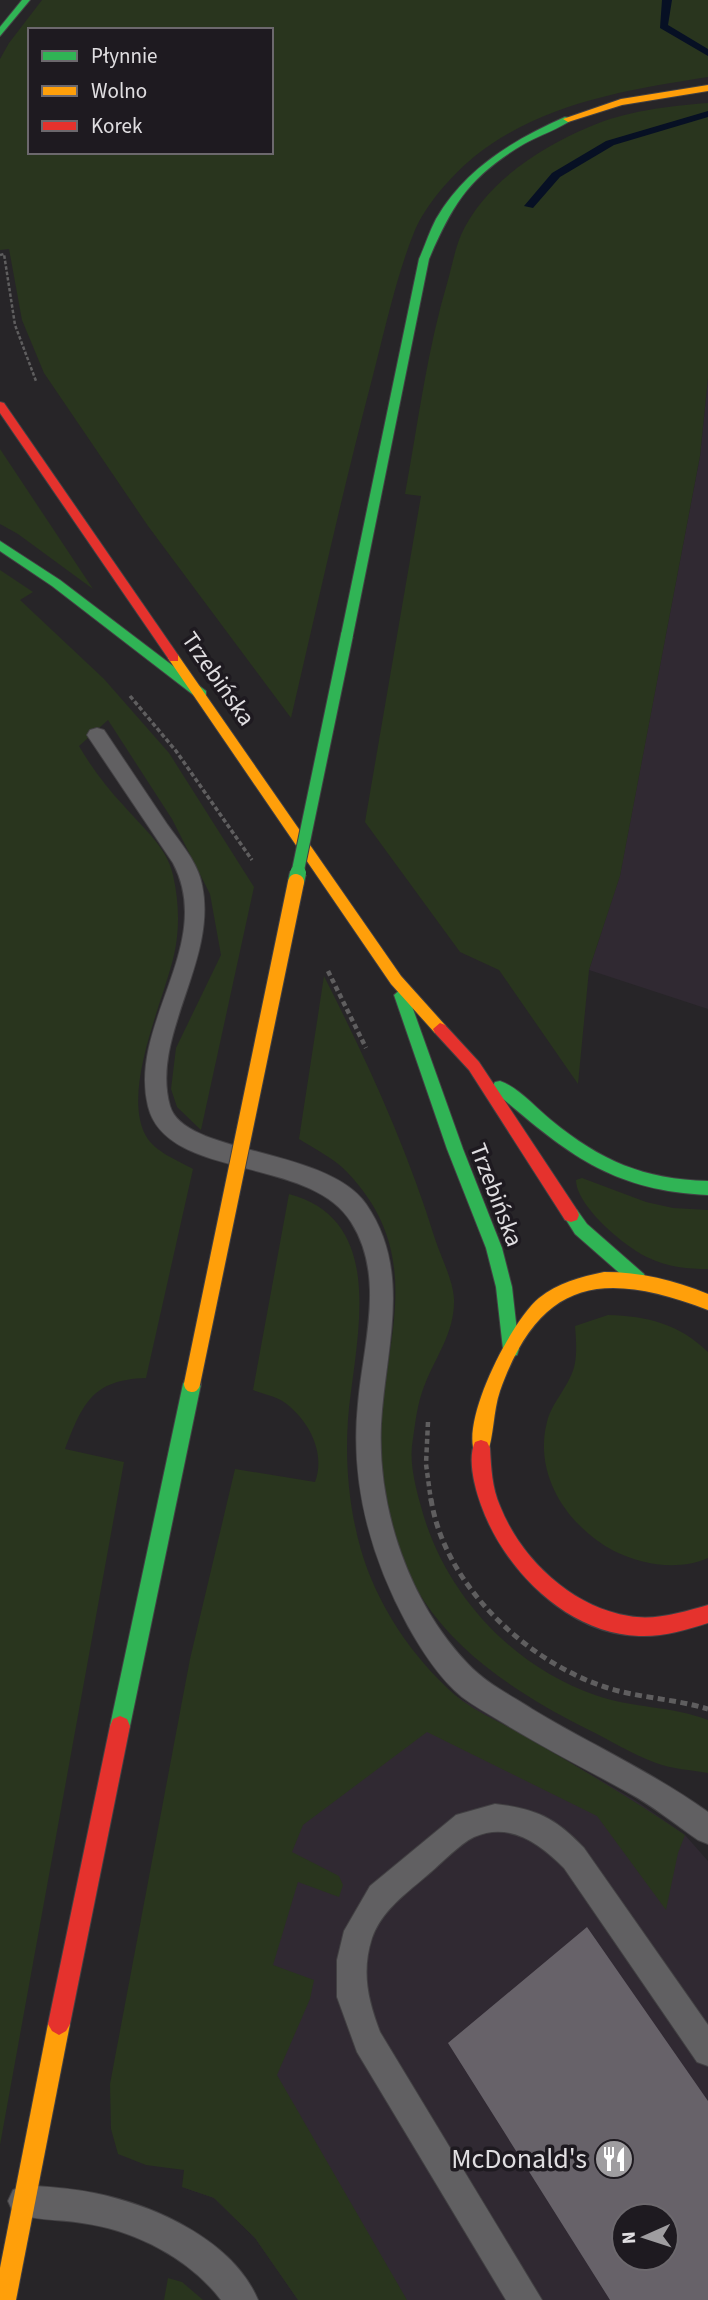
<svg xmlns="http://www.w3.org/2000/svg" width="708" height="2300" font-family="'Source Sans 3',sans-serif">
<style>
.built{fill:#302932;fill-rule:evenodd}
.green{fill:#29351e;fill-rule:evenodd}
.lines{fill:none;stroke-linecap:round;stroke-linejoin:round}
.stream{fill:#071024;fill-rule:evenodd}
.building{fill:#676269;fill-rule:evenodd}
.lane-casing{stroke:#424043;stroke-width:2}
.fast-casing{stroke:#424043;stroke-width:2}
.slow-casing{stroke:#424043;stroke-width:2}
.jam-casing{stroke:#424043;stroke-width:2}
.path-far3{stroke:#5f5e5f;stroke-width:2.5;stroke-dasharray:3.5 2;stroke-linecap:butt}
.path-far2{stroke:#5f5e5f;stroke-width:3.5;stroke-dasharray:4.5 2.5;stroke-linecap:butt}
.path-far1{stroke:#5f5e5f;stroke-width:4.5;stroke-dasharray:5 3.5;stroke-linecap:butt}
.path{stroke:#5f5e5f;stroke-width:5;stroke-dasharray:7 4.5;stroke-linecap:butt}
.lane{fill:#616062;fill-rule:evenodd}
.fast{fill:#30b455;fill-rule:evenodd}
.slow{fill:#ff9f0a;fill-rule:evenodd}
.jam{fill:#e5322d;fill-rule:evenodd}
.fast-bridge-far1-casing{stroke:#424043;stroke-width:14;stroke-linecap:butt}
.fast-bridge-casing{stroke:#424043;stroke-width:18;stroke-linecap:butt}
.slow-bridge-casing{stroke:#424043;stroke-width:18;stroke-linecap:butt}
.fast-bridge-far1{stroke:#30b455;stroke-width:12}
.fast-bridge{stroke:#30b455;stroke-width:16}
.slow-bridge{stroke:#ff9f0a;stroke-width:16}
.labels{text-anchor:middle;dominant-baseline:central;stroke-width:7;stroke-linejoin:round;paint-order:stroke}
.street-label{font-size:24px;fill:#e0dee1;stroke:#1e1a20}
.near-poi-label{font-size:28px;fill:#e0dee1;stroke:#1e1a20;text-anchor:end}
</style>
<rect width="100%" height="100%" fill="#272528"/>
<!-- built -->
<g class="built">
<polygon points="708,378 708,1009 589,970 620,875 700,456"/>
<path d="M456 1696 636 1801 685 1835 708 1861V2300H298L255 2238 214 2198 182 2187 282 1824ZM624 2216H666V2258H624Z"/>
</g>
<!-- green -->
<g class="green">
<path d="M42 0H708V77C626 90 542 103 475 156 452 175 427 203 415 230 396 276 384 334 371 383 342 494 317 606 291 718L148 526 44 373 22 320 9 249 0 250V59L9 43ZM30 30H271V152H30Z"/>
<path d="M708 103V378L700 456 620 876 589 970 578 1084 499 970 460 952 365 822 421 496 405 494C418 423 427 350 448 280 452 266 455 249 461 235 484 184 539 148 589 127 625 111 669 106 708 103Z"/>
<polygon points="0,449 93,589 18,534 0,524"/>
<path d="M0 570 33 592 20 600 104 679 169 753 254 887 201 1130 177 1107 171 1089 176 1048 221 955 210 894 172 819 108 720 79 746C91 767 107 788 124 806 142 827 167 847 173 875 179 901 180 929 174 955 163 1003 121 1091 146 1136 155 1152 177 1160 193 1169L146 1378C92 1380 83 1403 65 1449L124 1462 0 2145Z"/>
<path d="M324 976C367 1061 407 1148 435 1239 441 1257 453 1280 454 1299 455 1332 436 1356 425 1384 417 1403 415 1425 412 1446 410 1464 415 1485 420 1503 442 1590 509 1665 595 1695 631 1708 672 1706 708 1720V1773C691 1770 672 1769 656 1763 631 1754 608 1739 585 1728 524 1697 462 1658 424 1601 410 1580 400 1552 393 1528 385 1504 379 1480 379 1455 378 1351 433 1262 347 1172 335 1159 315 1149 299 1139Z"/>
<path d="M582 1178 646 1202 673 1208 708 1210V1269C689 1269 667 1267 649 1258 626 1248 576 1206 576 1180Z"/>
<path d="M289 1194C391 1221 354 1344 348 1419 345 1463 349 1508 361 1550 377 1605 412 1657 455 1695 475 1712 505 1724 528 1738 581 1769 634 1800 685 1835L678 1853 666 1910 597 1816 427 1732 303 1825 292 1852 339 1876 343 1885 339 1897 298 1882 273 1965 314 1980 310 1999 277 2075 407 2300H298L255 2238 214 2198 182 2187 184 2170 146 2165 118 2154 111 2129 110 2084 190 1659 235 1469 315 1482C326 1453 309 1420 284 1402 275 1396 263 1394 253 1390Z"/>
<path d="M608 1315C648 1316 679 1324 708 1352V1558C679 1571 642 1565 614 1551 569 1527 533 1476 547 1422 552 1401 571 1385 575 1363 577 1351 576 1338 575 1326Z"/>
<polygon points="168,2278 182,2282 203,2300 164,2300"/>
</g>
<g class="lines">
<!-- stream -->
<g class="stream">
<polygon points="662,0 672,0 668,25 708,49 708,56 660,28"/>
<polygon points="708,111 708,117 614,145 560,177 533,208 524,206 552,173 606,141"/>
</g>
</g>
<!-- building -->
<path class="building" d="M587 1927 708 2101V2300H610L448 2043ZM624 2216H666V2258H624Z"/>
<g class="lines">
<defs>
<g id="lane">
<path d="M97 728 104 730C125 761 146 793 167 824 180 842 198 863 202 885 218 961 150 1036 170 1106 184 1155 326 1147 366 1204 413 1272 385 1349 381 1424 377 1509 409 1602 468 1664 486 1683 510 1695 532 1709 590 1744 652 1772 708 1812V1844L698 1840C675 1824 653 1806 629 1793 586 1769 542 1747 500 1721 487 1713 474 1706 462 1697 439 1678 422 1651 408 1626 370 1556 350 1483 358 1404 363 1344 386 1277 351 1222 310 1155 166 1181 148 1106 128 1024 216 944 173 863L87 735 90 730Z"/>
<path d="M495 1804C535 1808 556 1818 584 1848L708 2025V2066L697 2062 564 1868C540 1844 510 1821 474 1837 459 1844 438 1867 424 1878 404 1895 381 1912 372 1938 361 1972 368 2000 380 2032L542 2300H506L357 2052 337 1997V1960L344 1931 370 1886 456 1815Z"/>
<path d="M24 2185C47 2187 71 2188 94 2193 154 2205 233 2240 258 2300H221C189 2258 134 2230 82 2223 59 2219 34 2221 13 2212L8 2201 13 2190Z"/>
</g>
<g id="fast">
<polygon points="22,0 30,0 0,36 0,27"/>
<path d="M565 117 573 119C559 129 540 135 524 144 470 176 453 203 429 259L353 635 347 639 343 638 341 635 419 259C425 246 429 232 436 219 465 169 513 140 565 117Z"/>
<polygon points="0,541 60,580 206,691 206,697 196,697 52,586 0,551"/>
<polygon points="401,989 408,995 463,1149 502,1248 512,1287 519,1349 517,1355 511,1357 505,1355 503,1349 496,1287 486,1248 447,1149 394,995"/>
<path d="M500 1081C518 1087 536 1108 551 1120 601 1161 643 1179 708 1181V1195C611 1191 565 1152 495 1092L492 1087 495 1082Z"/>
<polygon points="571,1208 577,1210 587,1224 644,1274 646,1279 644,1284 638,1286 632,1284 575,1234 563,1215 565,1210"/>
<polygon points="192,1376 198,1378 201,1384 130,1726 127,1733 120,1736 113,1733 110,1726 183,1384 186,1378"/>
</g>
<g id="slow">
<polygon points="708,85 708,91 622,105 568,122 563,119 621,99"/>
<polygon points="174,654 178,655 401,976 445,1025 447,1029 445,1033 435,1033 391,984 170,661 168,658"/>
<path d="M604 1272C641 1272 674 1280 708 1294V1310C605 1271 541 1276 500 1391 493 1411 494 1437 487 1454L481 1456 475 1454C460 1420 512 1320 539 1298 558 1283 580 1277 604 1272Z"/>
<polygon points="59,2013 66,2017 70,2024 16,2300 0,2300 0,2268 48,2024 52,2017"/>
</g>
<g id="jam">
<polygon points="0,402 4,403 178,655 178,661 170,661 0,413"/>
<polygon points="440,1023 445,1025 479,1062 577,1210 579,1215 577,1220 571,1222 565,1220 469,1070 435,1033 433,1029"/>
<path d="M481 1440 487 1442 490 1448C491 1467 492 1488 500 1506 521 1559 572 1607 629 1616 655 1621 683 1612 708 1605V1623C686 1630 663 1637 639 1636 568 1634 504 1570 481 1505 475 1488 467 1459 475 1442Z"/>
<polygon points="120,1716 127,1719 130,1726 70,2024 66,2031 59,2035 52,2031 48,2024 110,1726 113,1719"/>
</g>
</defs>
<!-- lane casing -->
<use href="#lane" class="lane-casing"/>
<!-- fast casing -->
<use href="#fast" class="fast-casing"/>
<!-- slow casing -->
<use href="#slow" class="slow-casing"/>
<!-- jam casing -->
<use href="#jam" class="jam-casing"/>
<!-- path-far3 -->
<polyline class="path-far3" points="0,255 4,254 15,325 36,381"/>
<!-- path-far2 -->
<polyline class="path-far2" points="130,696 176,751 252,860"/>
<!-- path-far1 -->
<g class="path-far1">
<polyline points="328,971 366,1048"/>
<polyline points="428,1422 426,1464 431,1501"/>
</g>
<!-- path -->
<path class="path" d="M431 1499C444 1583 522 1657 599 1685 634 1698 672 1698 708 1709"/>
<!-- lane -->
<use href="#lane" class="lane"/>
<!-- fast -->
<use href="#fast" class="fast"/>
<!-- slow -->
<use href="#slow" class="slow"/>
<!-- jam -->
<use href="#jam" class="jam"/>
<defs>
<polyline id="fast-bridge-far1" points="297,875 347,635"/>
<polyline id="fast-bridge" points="296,882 298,873"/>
<polyline id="slow-bridge" points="192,1384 296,882"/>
</defs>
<!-- fast-bridge-far1 casing -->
<use href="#fast-bridge-far1" class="fast-bridge-far1-casing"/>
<!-- fast-bridge casing -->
<use href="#fast-bridge" class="fast-bridge-casing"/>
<!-- slow-bridge casing -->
<use href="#slow-bridge" class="slow-bridge-casing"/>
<!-- fast-bridge-far1 -->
<use href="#fast-bridge-far1" class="fast-bridge-far1"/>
<!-- fast-bridge -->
<use href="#fast-bridge" class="fast-bridge"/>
<!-- slow-bridge -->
<use href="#slow-bridge" class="slow-bridge"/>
</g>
<!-- icons -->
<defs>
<symbol id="restaurant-disc" viewBox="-11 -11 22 22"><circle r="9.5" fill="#9f9da0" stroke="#1e1a20"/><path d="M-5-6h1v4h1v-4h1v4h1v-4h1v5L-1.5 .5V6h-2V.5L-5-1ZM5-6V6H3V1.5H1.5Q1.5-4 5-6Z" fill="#fff"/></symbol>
</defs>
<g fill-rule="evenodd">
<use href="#restaurant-disc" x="592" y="2137" width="44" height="44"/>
</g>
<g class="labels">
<!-- street labels -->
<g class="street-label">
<text transform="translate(218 679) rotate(55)">Trzebińska</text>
<text transform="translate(496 1195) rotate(69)">Trzebińska</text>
</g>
<!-- near-poi labels -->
<g class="near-poi-label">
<text x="587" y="2159">McDonald's</text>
</g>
</g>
<!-- legend -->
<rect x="28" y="28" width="245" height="126" fill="#1e1a20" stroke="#6c686d" stroke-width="2"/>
<rect x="42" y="51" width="35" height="10" fill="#30b455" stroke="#6c686d" stroke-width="2"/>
<text x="91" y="63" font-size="21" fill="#e0dee1">Płynnie</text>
<rect x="42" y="86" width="35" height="10" fill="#ff9f0a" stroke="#6c686d" stroke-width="2"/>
<text x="91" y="98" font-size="21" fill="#e0dee1">Wolno</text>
<rect x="42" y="121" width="35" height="10" fill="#e5322d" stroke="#6c686d" stroke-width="2"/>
<text x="91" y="133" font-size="21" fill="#e0dee1">Korek</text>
<!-- north arrow -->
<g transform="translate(645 2237) rotate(267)"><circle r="33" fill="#1e1a20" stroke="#6c686d" stroke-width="2"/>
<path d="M0-5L12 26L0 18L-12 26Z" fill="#9f9da0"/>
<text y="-10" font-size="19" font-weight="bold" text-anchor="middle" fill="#e0dee1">N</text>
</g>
</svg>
